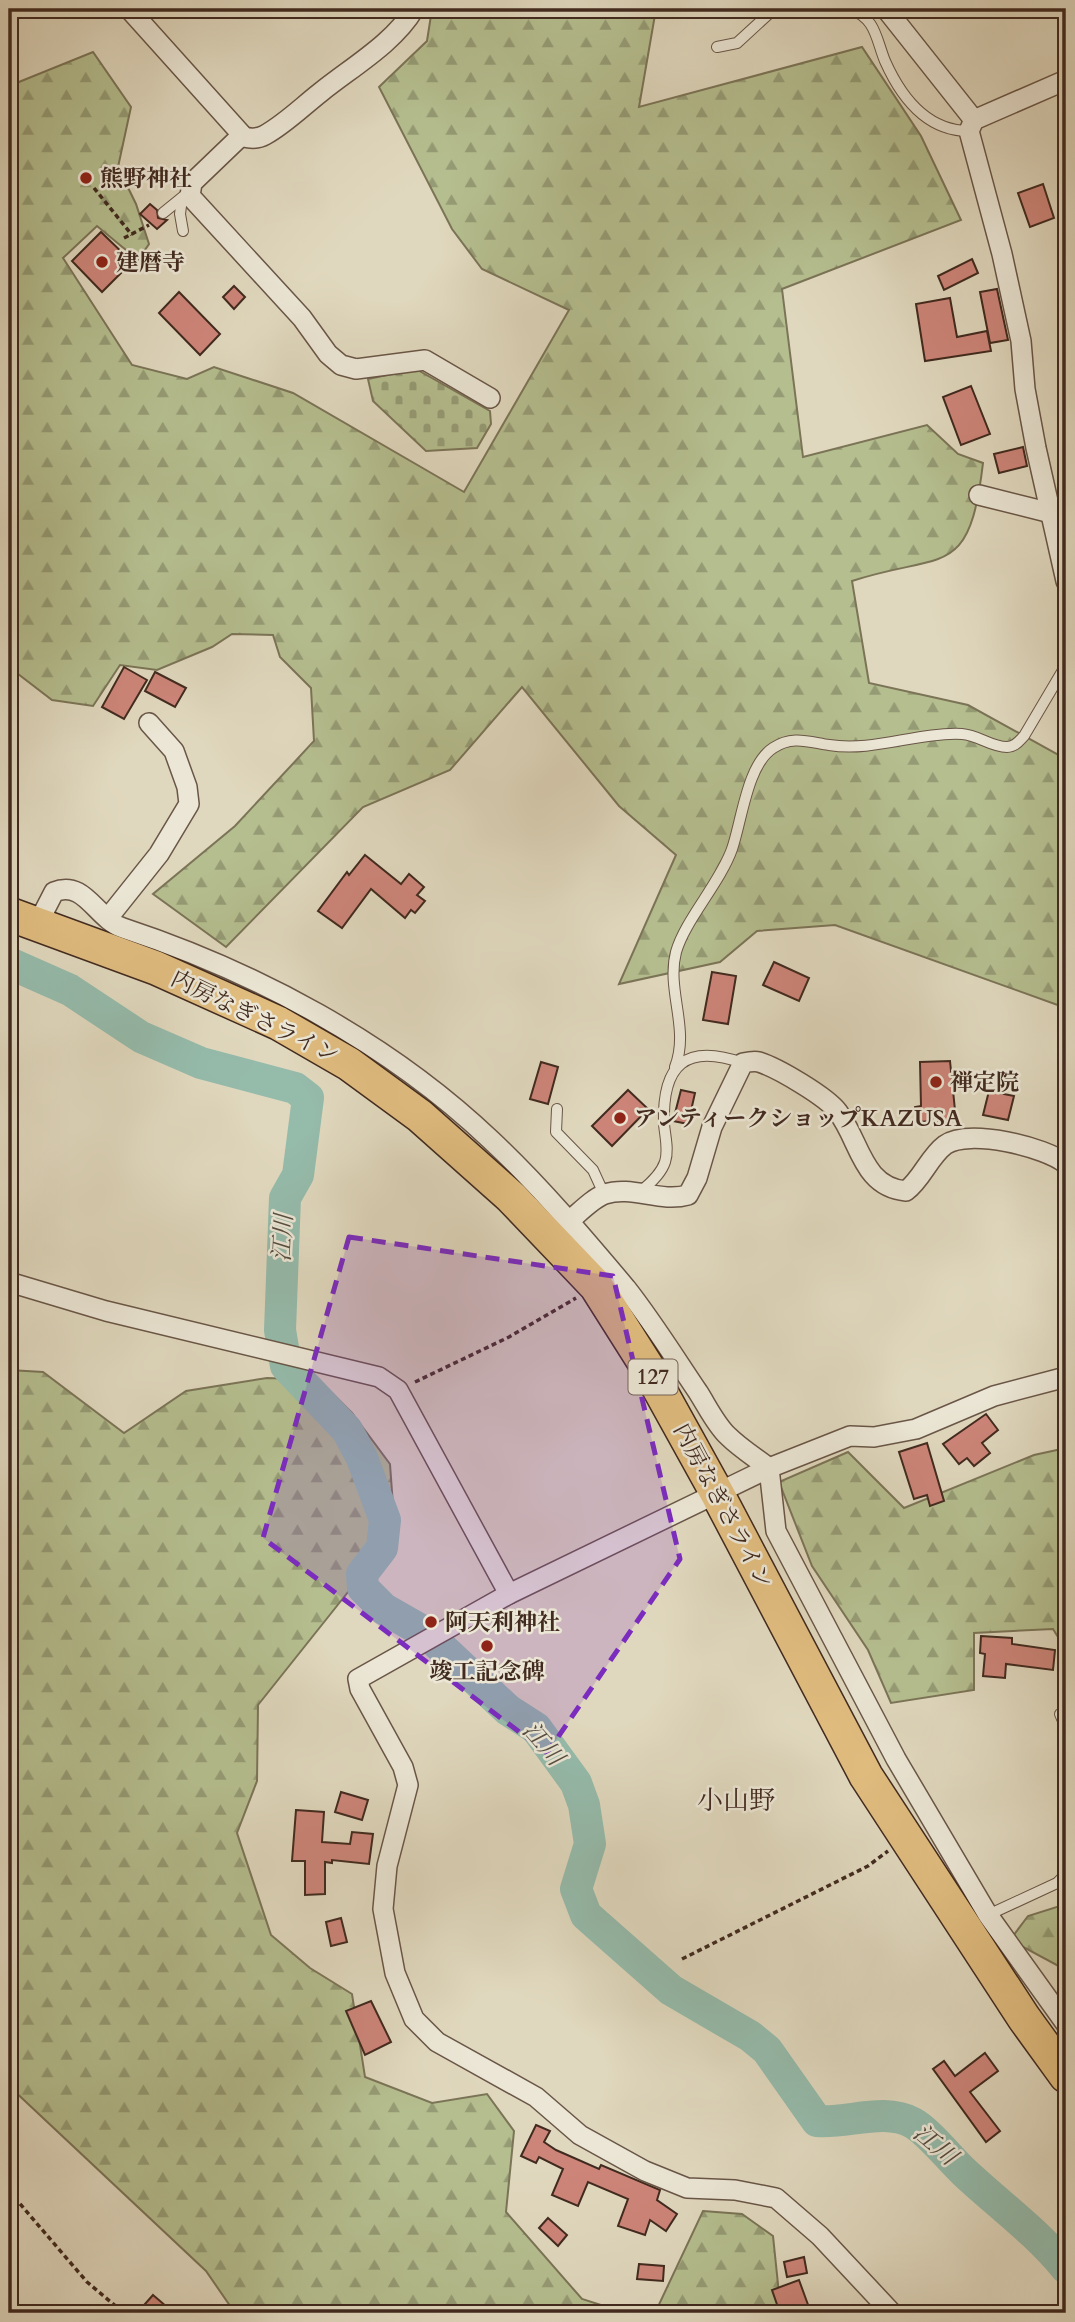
<svg xmlns="http://www.w3.org/2000/svg" width="1075" height="2322" font-family="Cardo,'Noto Serif JP',serif">
<style>
.forest{fill:url(#forest-firs);stroke:#7b7457;stroke-width:2}
.cemetery{fill:url(#cemetery-stones);stroke:#7b7457;stroke-width:2}
.lines{fill:none;stroke-linecap:round;stroke-linejoin:round}
.river{stroke:#95bbab;stroke-width:32}
.building{fill:#cd8579;stroke:#412a1f;stroke-width:2}
.lane-casing{stroke:#695647;stroke-width:12}
.street-casing{stroke:#695647;stroke-width:22}
.highway-casing{stroke:#412a1f;stroke-width:36}
.path{stroke:#412a1f;stroke-width:3.5;stroke-dasharray:5 3.5;stroke-linecap:butt}
.lane{stroke:#ebe6d5;stroke-width:10}
.street{stroke:#ebe6d5;stroke-width:19}
.highway{stroke:#e0bc7f;stroke-width:33}
.marked{fill:#7b2cbf;fill-opacity:0.2;stroke:#7b2cbf;stroke-width:5;stroke-dasharray:14 9;stroke-linejoin:round}
.poi-dot{fill:#8f2418;stroke:#ebe6d5;stroke-width:2.5}
.labels{text-anchor:middle;dominant-baseline:central;stroke-width:5;stroke-linejoin:round;paint-order:stroke}
.shield{fill:#ebe6d5;stroke:#746256;stroke-width:2}
.shield-label{font-size:21px;font-weight:bold;fill:#412a1f}
.poi-label{font-size:23px;font-weight:bold;fill:#412a1f;stroke:#ebe6d5;text-anchor:start}
.street-label{font-size:23px;fill:#412a1f;stroke:#ebe6d5}
.water-label{font-size:24px;font-style:italic;fill:#564e42;stroke:#ebe6d5}
.quarter-label{font-size:26px;fill:#412a1f;stroke:#ebe6d5}
</style>
<defs>
<pattern id="forest-firs" width="22" height="20" patternUnits="userSpaceOnUse" patternTransform="scale(1.75)"><rect width="22" height="20" fill="#b5be8f"/><path d="M5 1l3.5 6h-7zM16 11l3.5 6h-7z" fill="#959b74"/></pattern>
<pattern id="cemetery-stones" width="16" height="16" patternUnits="userSpaceOnUse" patternTransform="scale(1.75)"><rect width="16" height="16" fill="#b5be8f"/><path d="M2 7V4a2 2 0 0 1 4 0v3zM10 15v-3a2 2 0 0 1 4 0v3z" fill="#959b74"/></pattern>
</defs>
<rect width="100%" height="100%" fill="#e0d8be"/>
<filter id="stains"><feTurbulence type="fractalNoise" baseFrequency=".00286" numOctaves="4"/><feColorMatrix values="0 0 0 0 .2 0 0 0 0 .09 0 0 0 0 .02 0 0 0 .5 -.17"/></filter>
<radialGradient id="worn" r=".72"><stop offset=".6" stop-color="#630" stop-opacity="0"/><stop offset="1" stop-color="#630" stop-opacity=".3"/></radialGradient>
<!-- forest -->
<g class="forest">
<path d="M432 9H656L639 107 862 47 921 136 961 220 782 289 803 457 927 425 958 454 983 463C969 581 944 551 852 581L869 683 968 705 1066 759V1008L835 925 757 931 720 962 619 984 676 855 619 806 522 687 450 770 363 807 226 947 153 894 235 826 314 741 311 688 280 657 273 635 232 634 212 647 157 670 120 665 93 706 52 700 9 667V86L93 52 131 107 118 167 136 204 149 244 138 260 97 226 63 258 132 365 187 379 214 367 293 393 464 492 569 310 482 269 452 229 379 87 427 41Z"/>
<polygon points="9,1370 43,1372 124,1433 186,1391 267,1378 319,1380 352,1413 390,1464 395,1533 258,1705 257,1781 237,1833 271,1935 310,1968 352,1994 365,2077 432,2103 487,2094 514,2131 506,2212 582,2299 626,2313 235,2313 206,2271 9,2086"/>
<polygon points="1066,1448 1066,1650 1053,1629 974,1633 974,1690 891,1703 868,1650 812,1566 779,1482 848,1452 904,1508 1034,1455"/>
<polygon points="1066,1904 1066,1970 1010,1940 1028,1916"/>
<polygon points="703,2211 742,2214 773,2236 781,2313 655,2313"/>
</g>
<!-- cemetery -->
<polygon class="cemetery" points="416,369 490,411 491,424 477,448 426,451 373,401 368,379"/>
<g class="lines">
<!-- river -->
<path class="river" d="M9 963 70 990 141 1037 201 1063 295 1088 308 1098 298 1175 285 1198 280 1330 286 1366 347 1430 362 1458 385 1520 382 1548 362 1574 363 1588 384 1609 426 1633 508 1710 536 1728 576 1783 584 1805 590 1844 576 1889 586 1915 671 1990 750 2036 767 2050 817 2121C847 2124 884 2107 913 2123 929 2132 950 2159 964 2172 998 2204 1037 2232 1066 2268"/>
</g>
<!-- building -->
<g class="building">
<polygon points="1043,184 1054,218 1030,227 1018,193"/>
<polygon points="150,204 157,210 158,218 167,220 157,229 140,214"/>
<polygon points="101,232 132,262 102,292 72,261"/>
<polygon points="972,259 978,273 944,290 938,276"/>
<polygon points="234,286 245,297 234,309 223,297"/>
<polygon points="997,289 1008,340 990,343 980,292"/>
<polygon points="179,292 220,334 200,355 159,313"/>
<polygon points="950,298 957,337 987,331 991,351 925,361 916,304"/>
<polygon points="971,386 990,434 961,445 943,397"/>
<polygon points="1023,447 1027,466 999,473 994,454"/>
<polygon points="124,667 147,680 124,719 102,707"/>
<polygon points="155,672 186,688 175,707 145,691"/>
<polygon points="365,855 401,884 409,874 424,887 417,895 425,901 415,913 411,910 405,918 371,889 342,928 318,911 347,872 349,875"/>
<polygon points="774,962 809,978 799,1001 763,985"/>
<polygon points="712,972 736,976 728,1024 703,1020"/>
<polygon points="950,1061 956,1120 916,1122 915,1107 921,1106 920,1062"/>
<polygon points="541,1062 558,1067 548,1104 530,1099"/>
<polygon points="628,1090 648,1109 612,1146 592,1126"/>
<polygon points="681,1090 695,1093 688,1124 673,1121"/>
<polygon points="989,1091 1014,1096 1008,1120 983,1115"/>
<polygon points="986,1414 998,1430 982,1443 990,1453 974,1466 967,1458 959,1464 943,1444"/>
<polygon points="927,1443 944,1501 930,1506 927,1495 914,1499 899,1452"/>
<polygon points="981,1636 1012,1638 1012,1644 1055,1650 1053,1670 1006,1664 1005,1678 983,1676 985,1654 980,1653"/>
<polygon points="341,1792 368,1800 362,1820 335,1812"/>
<polygon points="296,1810 324,1812 322,1842 350,1844 352,1832 373,1834 369,1864 332,1860 332,1863 325,1862 325,1894 305,1895 305,1861 292,1861"/>
<polygon points="341,1918 347,1942 331,1946 326,1922"/>
<polygon points="371,2001 391,2042 365,2055 346,2011"/>
<polygon points="985,2053 998,2071 970,2092 1000,2131 986,2142 933,2069 944,2061 955,2076"/>
<polygon points="536,2125 550,2131 544,2142 556,2150 599,2169 601,2165 660,2190 657,2200 677,2214 666,2231 650,2220 645,2235 618,2226 628,2199 588,2182 578,2206 552,2195 563,2169 539,2157 536,2163 521,2156"/>
<polygon points="548,2218 567,2235 558,2246 539,2228"/>
<polygon points="804,2257 807,2273 787,2277 784,2262"/>
<polygon points="639,2264 664,2266 663,2281 637,2279"/>
<polygon points="799,2280 811,2313 780,2313 772,2290"/>
<polygon points="153,2295 174,2313 137,2313"/>
</g>
<g class="lines">
<defs>
<g id="lane">
<path d="M850 9C876 18 876 39 885 61 901 97 927 131 969 131"/>
<polyline points="717,47 737,43 774,9"/>
<polyline points="182,198 180,214 183,231"/>
<polyline points="163,213 184,196"/>
<path d="M675 1067C690 1029 666 990 676 952 685 920 720 883 732 849 742 820 747 765 773 748 792 735 809 742 829 745 874 752 917 732 962 734 978 735 991 747 1007 747 1015 747 1019 741 1024 736L1066 665"/>
<polyline points="557,1109 556,1132 593,1170 604,1194"/>
<path d="M641 1191C651 1183 661 1174 665 1162 669 1150 665 1136 664 1124 662 1064 686 1043 743 1063"/>
<polyline points="1060,1714 1066,1728"/>
<polyline points="988,1915 1057,1883 1066,1874"/>
</g>
<g id="street">
<path d="M129 9 244 137C252 139 258 139 265 135 285 124 303 106 321 92 352 67 394 43 414 9"/>
<polyline points="886,9 974,120"/>
<polyline points="1066,80 974,120 969,131 1002,254 1021,341 1025,389 1036,448 1066,581"/>
<polyline points="242,135 192,183 190,196 302,318 328,354 341,365 356,369 425,360 490,398"/>
<polyline points="979,495 1051,513"/>
<polyline points="108,918 159,854 189,804 187,787 174,751 149,723"/>
<path d="M37 925 54 892C85 879 96 919 123 928 256 972 389 1043 491 1140 540 1186 583 1237 626 1288 652 1321 675 1358 698 1392 707 1406 716 1425 728 1436 740 1448 756 1458 769 1468L776 1531 896 1759 988 1915 1066 2024"/>
<path d="M569 1221C579 1213 593 1198 605 1194 632 1185 660 1203 688 1195L697 1178 712 1127 743 1063C748 1062 755 1061 759 1062 778 1068 827 1097 838 1112 860 1141 862 1187 906 1191 922 1179 929 1157 945 1145 968 1128 1046 1147 1066 1164"/>
<polyline points="9,1282 106,1311 379,1377 398,1390 509,1594"/>
<polyline points="892,2313 820,2236 776,2198 735,2190 687,2188 645,2171 580,2135 536,2097 437,2042 414,2019 395,1973 383,1909 387,1866 408,1785 403,1767 360,1689 358,1679 509,1594 769,1468 850,1436 874,1437 916,1429 994,1396 1066,1377"/>
</g>
<polyline id="highway" points="9,914 156,968 278,1023 349,1064 420,1116 511,1197 596,1286 646,1365 718,1495 866,1776 1024,2018 1066,2076"/>
</defs>
<!-- lane casing -->
<use href="#lane" class="lane-casing"/>
<!-- street casing -->
<use href="#street" class="street-casing"/>
<!-- highway casing -->
<use href="#highway" class="highway-casing"/>
<!-- path -->
<g class="path">
<polyline points="94,188 132,235"/>
<polyline points="124,238 149,225"/>
<polyline points="415,1382 509,1337 576,1298"/>
<polyline points="682,1959 868,1866 888,1851"/>
<polyline points="9,2191 87,2282 124,2313"/>
</g>
<!-- lane -->
<use href="#lane" class="lane"/>
<!-- street -->
<use href="#street" class="street"/>
<!-- highway -->
<use href="#highway" class="highway"/>
</g>
<!-- marked area -->
<path class="marked" d="M349 1237 613 1276 680 1559 547 1753 263 1538Z"/>
<!-- markers -->
<g class="poi-dot">
<circle cx="86" cy="178" r="7"/>
<circle cx="102" cy="262" r="7"/>
<circle cx="936" cy="1082" r="7"/>
<circle cx="620" cy="1118" r="7"/>
<circle cx="431" cy="1622" r="7"/>
<circle cx="487" cy="1646" r="7"/>
</g>
<g class="labels">
<!-- shield labels -->
<rect class="shield" x="628.5" y="1359.5" width="49" height="35" rx="5"/>
<g class="shield-label">
<text x="653" y="1377">127</text>
</g>
<!-- poi labels -->
<g class="poi-label">
<text x="100" y="178">熊野神社</text>
<text x="116" y="262">建暦寺</text>
<text x="950" y="1082">禅定院</text>
<text x="634" y="1118">アンティークショップKAZUSA</text>
<text x="445" y="1622">阿天利神社</text>
<text x="487" y="1671" text-anchor="middle">竣工記念碑</text>
</g>
<!-- street labels -->
<g class="street-label">
<text transform="translate(255 1017) rotate(26)">内房なぎさライン</text>
<text transform="translate(723 1506) rotate(62)">内房なぎさライン</text>
</g>
<!-- water labels -->
<g class="water-label">
<text transform="translate(283 1238) rotate(-87)">江川</text>
<text transform="translate(543 1744) rotate(49)">江川</text>
<text transform="translate(935 2145) rotate(40)">江川</text>
</g>
<!-- quarter labels -->
<g class="quarter-label">
<text x="736" y="1800">小山野</text>
</g>
</g>
<!-- margin -->
<rect width="1075" height="2322" fill="none" stroke="#e0d8be" stroke-width="35"/>
<rect x="10" y="10" width="1054" height="2301" fill="none" stroke="#412a1f" stroke-width="3.5"/>
<rect x="18" y="18" width="1040" height="2287" fill="none" stroke="#412a1f" stroke-width="2"/>
<rect width="100%" height="100%" filter="url(#stains)"/>
<rect width="100%" height="100%" fill="url(#worn)"/>
</svg>
